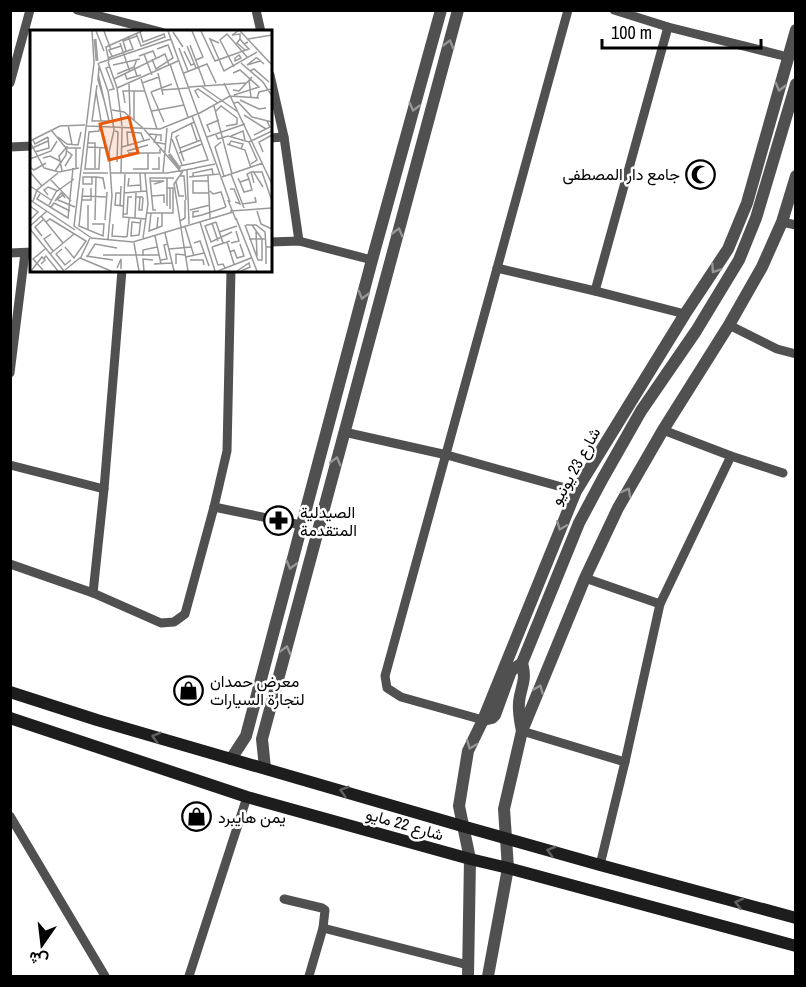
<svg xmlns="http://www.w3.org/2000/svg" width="806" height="987" font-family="'Archivo Narrow',Vazirmatn,sans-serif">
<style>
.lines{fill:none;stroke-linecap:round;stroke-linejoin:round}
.minor{stroke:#505050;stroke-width:9}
.tertiary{stroke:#505050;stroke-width:12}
.secondary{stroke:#1d1d1d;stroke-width:12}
.oneway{stroke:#969696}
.oneway2{stroke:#616161}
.labels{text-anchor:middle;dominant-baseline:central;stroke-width:5;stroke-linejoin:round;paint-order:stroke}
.poi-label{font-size:16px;fill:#000;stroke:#fff;text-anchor:start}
.street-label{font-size:16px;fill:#000;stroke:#fff}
.inset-river{fill:none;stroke:#9e9e9e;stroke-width:3}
.inset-road{fill:none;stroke:#999;stroke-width:1.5}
.view{fill:#e8590c;fill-opacity:0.15;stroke:#e8590c;stroke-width:3}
.inset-edge{fill:none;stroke:#000;stroke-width:3}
</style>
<rect width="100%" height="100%" fill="#fff"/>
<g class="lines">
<!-- minor -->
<g class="minor">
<polyline points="77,10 161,32"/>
<polyline points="256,10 261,32"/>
<polyline points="614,10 668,27 788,57"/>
<polyline points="270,75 284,137 299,241"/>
<polyline points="10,83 30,10"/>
<polyline points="270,138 284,137"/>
<polyline points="10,147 32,146"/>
<polyline points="782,222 796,225"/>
<polyline points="270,242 299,241 372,260"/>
<polyline points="10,253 32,252"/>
<polyline points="497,268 595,291 685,314"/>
<polyline points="595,291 668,27"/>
<polyline points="729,325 777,349 796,354"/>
<polyline points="10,373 25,253"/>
<polyline points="663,430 731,456 783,473"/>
<polyline points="344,432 447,455 576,491"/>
<polyline points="10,465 104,489"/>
<polyline points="214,507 301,525"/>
<polyline points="10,564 93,593 161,623 174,622 185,614 214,507 227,451 231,270"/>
<polyline points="585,578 660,604"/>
<polyline points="93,593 104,489 122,270"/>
<polyline points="483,720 401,697 387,688 385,676 568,10"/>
<polyline points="522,731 625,762"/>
<polyline points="10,816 105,976"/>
<polyline points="600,865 625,762 660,604 731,456"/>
<polyline points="284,899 322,908 325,910 323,928 309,976"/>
<polyline points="323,928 468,965"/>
<polyline points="189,976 247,797"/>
</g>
<!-- tertiary -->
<g class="tertiary">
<polyline points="483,720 492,718 495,715 511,671 522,663 579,523 603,478 641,411 696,331 739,260 756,218 796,84"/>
<path d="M522 731C520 721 518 712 519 702 521 685 527 681 522 663"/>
<polyline points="231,759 246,736 372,260 441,10"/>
<polyline points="265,768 262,739 458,10"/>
<polyline points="468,976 470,859 459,806 468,751 483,720 576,491 685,314 728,249 747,203 796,30"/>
<polyline points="488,976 508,868 504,809 522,731 585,578 618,508 663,430 729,325 762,267 782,222 796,176"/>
</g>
<!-- secondary -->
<g class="secondary">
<polyline points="10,692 97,720 462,826 600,865 796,918"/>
<polyline points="10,718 247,797 470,859 508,868 796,946"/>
</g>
</g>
<!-- one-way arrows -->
<defs><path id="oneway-chevron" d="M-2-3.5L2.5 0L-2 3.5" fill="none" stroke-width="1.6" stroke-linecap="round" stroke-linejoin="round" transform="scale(1.5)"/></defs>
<g class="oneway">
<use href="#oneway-chevron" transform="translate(449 44) rotate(-75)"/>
<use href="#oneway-chevron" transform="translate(780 87) rotate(106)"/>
<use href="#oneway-chevron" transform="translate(414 107) rotate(105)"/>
<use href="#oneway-chevron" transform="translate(398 232) rotate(-75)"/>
<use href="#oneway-chevron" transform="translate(715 269) rotate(124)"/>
<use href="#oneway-chevron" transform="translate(363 295) rotate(105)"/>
<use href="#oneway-chevron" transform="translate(336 461) rotate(-75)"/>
<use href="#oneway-chevron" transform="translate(627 492) rotate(-61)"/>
<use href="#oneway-chevron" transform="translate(561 526) rotate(112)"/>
<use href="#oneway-chevron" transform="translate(291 565) rotate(105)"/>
<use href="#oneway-chevron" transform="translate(286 650) rotate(-75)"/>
<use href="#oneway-chevron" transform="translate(539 689) rotate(-68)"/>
<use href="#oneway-chevron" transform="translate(471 745) rotate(112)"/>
</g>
<g class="oneway2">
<use href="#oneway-chevron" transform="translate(156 737) rotate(-164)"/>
<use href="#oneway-chevron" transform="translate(344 791) rotate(-164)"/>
<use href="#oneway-chevron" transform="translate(551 851) rotate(-164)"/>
<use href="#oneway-chevron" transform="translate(739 903) rotate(-165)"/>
</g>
<!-- icons -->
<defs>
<symbol id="mosque-ring" viewBox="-11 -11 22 22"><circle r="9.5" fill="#fff" stroke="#000" stroke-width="1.5"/><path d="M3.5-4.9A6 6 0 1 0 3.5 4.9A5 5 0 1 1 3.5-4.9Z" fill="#000"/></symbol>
<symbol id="pharmacy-ring" viewBox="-11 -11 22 22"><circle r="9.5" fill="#fff" stroke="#000" stroke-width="1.5"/><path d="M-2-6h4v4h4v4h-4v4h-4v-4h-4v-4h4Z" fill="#000"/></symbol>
<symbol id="shop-ring" viewBox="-11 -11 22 22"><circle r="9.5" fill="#fff" stroke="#000" stroke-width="1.5"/><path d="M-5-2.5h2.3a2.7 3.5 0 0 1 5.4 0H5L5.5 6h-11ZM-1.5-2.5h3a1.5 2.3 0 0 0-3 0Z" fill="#000"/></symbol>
</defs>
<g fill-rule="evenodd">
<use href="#mosque-ring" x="684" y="158" width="33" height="33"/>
<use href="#pharmacy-ring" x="262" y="504" width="33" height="33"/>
<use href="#shop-ring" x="172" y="674" width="33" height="33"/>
<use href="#shop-ring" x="180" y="800" width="33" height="33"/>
</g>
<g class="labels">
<!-- poi labels -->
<g class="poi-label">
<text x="680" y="174" text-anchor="end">جامع دار المصطفى</text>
<text x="300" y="512">الصيدلية<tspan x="300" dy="18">المتقدمة</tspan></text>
<text x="210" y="681">معرض حمدان<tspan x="210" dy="18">لتجارة السيارات</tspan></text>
<text x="218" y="817">يمن هايبرد</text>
</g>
<!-- street labels -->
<g class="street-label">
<text transform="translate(575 466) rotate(-61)">شارع 23 يونيو</text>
<text transform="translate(405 824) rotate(16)">شارع 22 مايو</text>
</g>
</g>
<!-- overview -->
<g transform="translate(30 30)">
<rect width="242" height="242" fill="#fff"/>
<path class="inset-river" d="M65 9 67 31M139 124 150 139"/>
<path class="inset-road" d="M62 1 64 33 44 196 63 209M66 1 74 21M74 1 81 20M138 1 200 172M162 1 173 27 166 30M171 1 185 31 219 19 214 14 218 12M208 1 202 5 210 4V9M210 1 242 35M143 2 153 17M106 3 111 16 135 7 134 4 113 12 110 2M218 9 242 5M90 13 100 42M189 13 180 9 194 41 227 22M214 14 210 9 207 13 215 20M160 15 175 55M157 16 166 38M149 18 158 41M96 21 93 11 107 6M154 21 161 35 164 34M114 24 122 45M209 25 211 28 205 31V28ZM82 26 79 20 91 16M109 26 123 21 126 28M78 28 103 19 98 6M122 29 126 39 143 28 138 15 127 19M230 31 217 35 226 28H227L234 34M78 32 87 58 92 96M79 32 76 17 112 1M68 33 78 61 84 100 79 122 82 166 78 209M69 33 141 9M211 33 233 52 242 66M140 34 158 87M83 35 110 29M69 37 68 50 74 70M204 37 190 10 197 4 218 28M220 41 224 39 239 52M128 43 133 65M154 43 177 34 186 53M203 43 210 40 229 57 204 65M87 44 104 37M95 44 97 49 111 45M107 46 104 37 107 29M84 49 135 24 139 35M111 49 127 99M219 50 221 68M112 53 129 47M194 53 242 154M99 54 100 85M67 55 62 91H79L68 44M171 56 208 82M159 57 216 53M87 58 148 31M79 60 84 59 76 38 79 37M132 60 158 58M203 60 209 61 222 47M66 61 71 91M121 62 134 92M121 62 142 54M169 68 165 61 168 59 188 73M227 68 229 62 242 59M210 70 229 79 236 78M95 73 93 61H115M204 73 208 72 222 87 242 92M184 76 202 144M82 80 94 82 113 98M122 81 154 75M186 81 191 76 207 88V94L196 96M168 84 200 66 229 68M214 85 236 99M104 90V61M161 93 167 111M38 95 42 114M57 96 130 99 167 84M114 99 151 142M21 100 36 118H51M85 101 88 102 87 132M180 102 177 95 189 90M119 104 131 105V111M127 104 124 112 135 114M149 105 146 107 154 131M186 105 188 109 198 106 219 112 242 101M224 105 240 97 237 91M201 106 213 101 215 110M28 107 37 114 48 115 51 102M177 107 215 94M142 109 152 135M3 110 5 114 18 107M0 111 30 96 55 95M0 112 14 138M191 112 185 117 194 146M219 112 227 130 221 134M58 113H65V138M197 114 215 120 221 138M199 115 201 111 213 114 211 119M98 116 97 102 111 103 114 111M57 117 78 118M70 117 69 139H55L59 102 69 101 70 96M92 117 120 109M150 118 171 110M0 119 18 111M97 121 118 115M5 122 19 118 18 107M233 122 229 112 242 105M98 123H130V119M139 123 142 103 164 92M149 123 172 114M13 128 20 126 30 131M0 129 21 121 27 111M35 136 42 125 37 121M150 136 178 130 162 86M0 137 4 140 16 133M14 138 29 142 49 138M46 138V118M165 138 185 134M103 139H118V123M122 139H129V127M157 140 159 194M25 141 36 125 37 116M32 141 29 126 36 118M223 141 233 157M0 142 12 156M221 142H232L242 171M53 143H78M80 143H137L167 138M91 143 92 97M110 143 111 162M133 143 137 98M95 144 93 187 116 189M201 144 214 178M149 146H154L156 170M178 146 180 188M62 147V154H53V147H66L73 148 75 159M159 147 189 144M163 147V143L182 139 183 145M192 147 233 133M99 148 98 156 110 155M137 148V176M208 148 210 152 219 149 217 144 221 142 224 153M21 150 41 171M120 151H134L124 154M178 151H163V163H179M146 152 149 166H154M210 152 214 162 222 160 219 149M0 156 21 170M53 158 49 196 73 206 74 194H62M140 158V179M200 159H204L210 174 205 172M180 161 183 164 191 162 196 177M90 163H86L85 175 93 176M94 163 116 161M10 164 7 169 38 188 43 138M18 165 14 160 18 157 28 161M33 165 25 171 31 163 33 165 35 168M52 166 77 167M122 166 134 165V173M106 167H112L113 168 112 180H109L110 167M0 170 45 200M28 170 45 177M51 170H61V158M198 170 206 190M3 171 7 160 28 143M212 174 226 172 225 167M19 175 26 162 44 149M0 176 8 182 0 190M90 176 91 156M21 177 24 173 40 181M126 180H123L120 148H144M160 180 180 175M169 181 163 182V187L172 185M200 181 242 178M227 181 231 194 242 199M117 183H143V158H137M121 183 119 201 127 198M93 184H97L98 167H102M172 185 196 177M11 186 33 213M128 187 127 198 132 196V183M105 188 106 163M206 188 227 241M65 190 66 147M75 190 77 162M150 191 155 188V170M16 192 20 189 56 211 44 228 35 217M170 192 185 241M186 192 175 196 181 212 202 202M186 192 193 213M111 193 102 192 101 206 109 205 111 188M182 193 188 211M83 194 82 206 97 207M215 195 228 230H232V209H236M216 195H226L235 202 236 217M0 196 17 181M151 197 144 154 153 141M155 197 164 226M151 198 158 241M0 199 34 241M58 200V175M226 201 227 226M189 202 207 196M135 203 144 241M21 204 14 209 23 221M12 206 5 197 14 189M125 206 131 234M97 207 99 188M61 208 103 212 203 182M113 208 118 174 115 143M219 209H232L222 195M197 212 204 234M104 213 109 241M164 213 170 211 179 236M201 213 209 211 206 201M182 217 188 235 193 234 195 238M182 217 200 211M32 219 26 224 35 235 41 230M139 219 161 217M200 222 204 220 207 228 214 226 210 214M20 224 44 204M73 225H129M56 226 83 230M113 226V220L127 217M57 227 65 214 87 218M156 227 174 223M14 228 16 226 28 241M50 228 81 241M131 230 137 229 134 215 138 214M160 230H173L174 235M124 234 142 233M146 234V224L155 225M236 234V217H242M87 238 91 229V239M13 240 3 229 15 219M35 240 51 227 60 208M1 241 12 227 15 230 11 234M114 241 113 229 123 230M188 241 221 228M207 241 219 233 220 237 211 241"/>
<path class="view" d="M99 87 108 123 79 130 70 94Z"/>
<rect width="242" height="242" class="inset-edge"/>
</g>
<!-- border -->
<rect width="806" height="987" fill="none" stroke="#000000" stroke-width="24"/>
<!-- north arrow -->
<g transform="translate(42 945) rotate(194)" stroke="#ffffff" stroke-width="4.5" paint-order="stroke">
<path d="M0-4.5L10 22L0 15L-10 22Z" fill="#000000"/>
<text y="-9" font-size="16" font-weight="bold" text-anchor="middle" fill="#000000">ش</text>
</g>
<!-- scale -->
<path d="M602 39v9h159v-9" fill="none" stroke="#000000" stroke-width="3"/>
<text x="611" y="39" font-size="18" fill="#000000" stroke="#ffffff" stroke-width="4.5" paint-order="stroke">100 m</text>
</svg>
